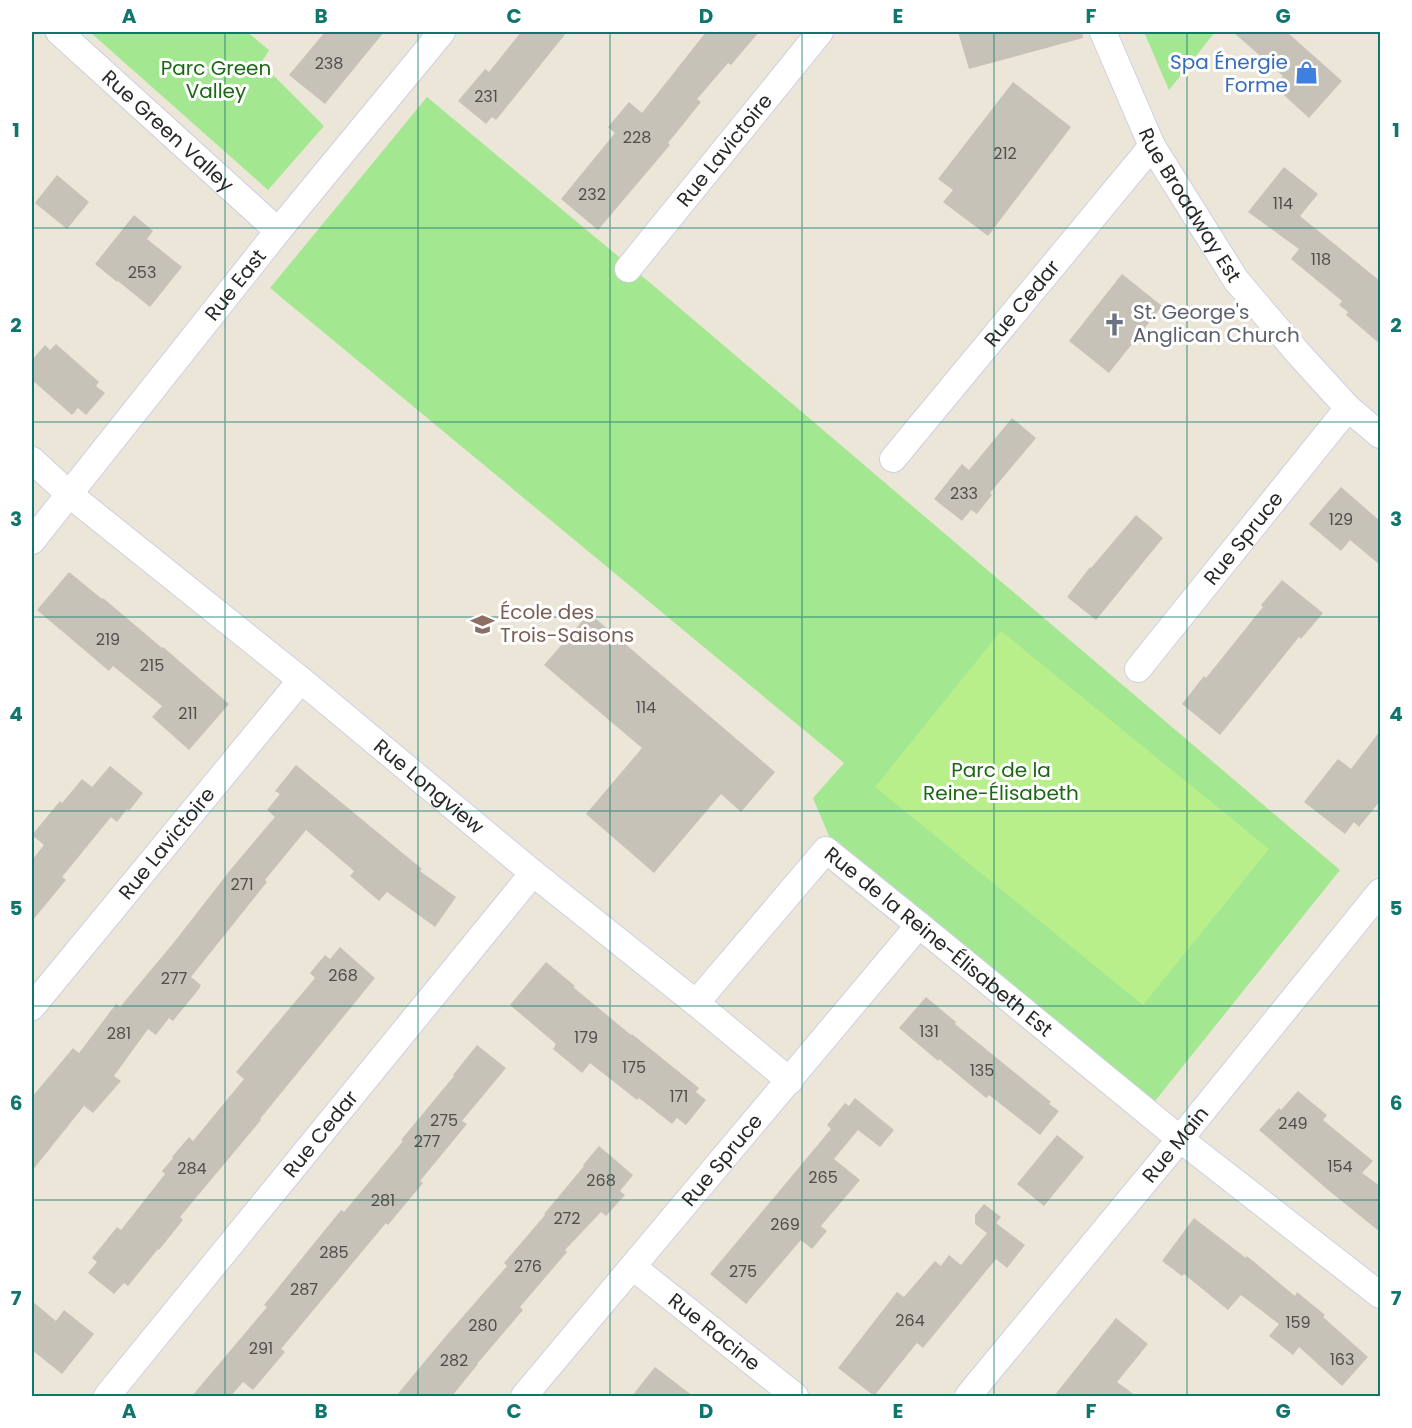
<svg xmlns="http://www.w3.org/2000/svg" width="1412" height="1428" font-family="Poppins,sans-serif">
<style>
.green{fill:#a3e790}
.pitch{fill:#b8ef8a}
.building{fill:#c7c2b8}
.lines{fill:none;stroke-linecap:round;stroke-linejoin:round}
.minor-casing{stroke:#cdcfe2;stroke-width:28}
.minor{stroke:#fff;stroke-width:26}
.grid{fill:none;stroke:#0f766e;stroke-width:1.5;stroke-opacity:0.55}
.labels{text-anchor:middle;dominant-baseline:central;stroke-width:6;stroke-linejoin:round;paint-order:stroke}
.number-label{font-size:16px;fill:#504e4c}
.shop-label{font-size:20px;fill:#366cbe;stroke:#fff;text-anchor:end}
.park-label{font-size:20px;fill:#1b6814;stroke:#fff}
.street-label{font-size:20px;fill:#282828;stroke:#fff}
.worship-label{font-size:20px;fill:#5b616d;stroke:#fff;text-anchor:start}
.education-label{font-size:20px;fill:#785e54;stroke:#fff;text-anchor:start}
.neatline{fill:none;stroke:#0f766e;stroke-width:2}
.grid-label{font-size:20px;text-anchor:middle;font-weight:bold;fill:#0f766e}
</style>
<rect width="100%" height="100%" fill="#ece6d8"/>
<!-- green -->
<g class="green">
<polygon points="90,32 247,32 269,50 261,63 324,126 268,190"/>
<polygon points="1144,32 1215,32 1169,90"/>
<polygon points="427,97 655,287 1340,870 1151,1106 937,924 829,836 813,798 844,763 270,288"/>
</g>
<!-- pitch -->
<polygon class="pitch" points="1001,631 1269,849 1143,1005 875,787"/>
<!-- building -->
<g class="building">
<polygon points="325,32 384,32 325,104 289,75"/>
<polygon points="521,32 567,32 496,120 492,117 486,124 458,101 485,69 489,72"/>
<polygon points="706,32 759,32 731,65 728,63 697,99 701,102 668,143 670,145 598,230 561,199 615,133 608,127 629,102 642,113"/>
<polygon points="958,32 1082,32 1083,38 969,69"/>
<polygon points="1233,32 1287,32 1342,81 1309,118 1274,86 1283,76"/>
<polygon points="1013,82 1071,127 988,236 943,202 953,190 938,179"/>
<polygon points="1284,167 1318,194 1300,216 1380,281 1380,344 1346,315 1348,312 1339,305 1342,301 1291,259 1299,249 1248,212"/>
<polygon points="57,175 89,202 67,229 35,203"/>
<polygon points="134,215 153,231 147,239 182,267 150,307 118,281 117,282 95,264"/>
<polygon points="1122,274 1162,306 1109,373 1069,341"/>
<polygon points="56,344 99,382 96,386 105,393 86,415 78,408 72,415 32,380 32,360 45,345 50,350"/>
<polygon points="1012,418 1036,438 990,493 992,495 977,514 971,510 962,521 934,499 962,464 969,470"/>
<polygon points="1341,487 1380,521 1380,565 1350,540 1341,551 1309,524"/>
<polygon points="1136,515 1163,538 1096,620 1067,597 1090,567 1091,568"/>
<polygon points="69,572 102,599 103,598 162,648 163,647 229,704 189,750 152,717 162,706 113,666 109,671 37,610"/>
<polygon points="1282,580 1323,613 1301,639 1299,637 1220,735 1182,704 1204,676 1206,678 1263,607 1261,605"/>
<polygon points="589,613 775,772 741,812 721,794 654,873 586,814 642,748 544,665"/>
<polygon points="1380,731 1380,801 1359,827 1354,822 1345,834 1304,802 1338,759 1351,769"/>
<polygon points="296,765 422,869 420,871 456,897 435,927 387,892 379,901 350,876 354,871 306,830 265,880 267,882 191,977 201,985 199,989 173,1021 169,1018 156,1035 148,1029 114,1076 121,1081 93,1113 84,1106 32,1171 32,1097 73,1048 79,1053 116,1004 120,1007 175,941 231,869 275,817 267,810 280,794 275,791"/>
<polygon points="110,766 143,793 129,811 127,809 117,822 111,817 62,877 66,880 32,921 32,860 44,845 32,835 60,801 62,803 82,779 92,787"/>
<polygon points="340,947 375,978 260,1119 261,1120 180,1217 183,1220 159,1250 158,1249 128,1286 124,1283 114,1294 88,1273 97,1262 92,1258 117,1227 121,1230 165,1174 162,1171 173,1158 172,1157 189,1137 193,1141 244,1079 236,1072 315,978 310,973 325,955 330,959"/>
<polygon points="546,962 575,986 573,987 631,1035 632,1034 699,1088 696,1092 706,1100 686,1125 677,1118 672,1124 639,1098 637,1100 590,1063 582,1073 553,1049 556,1044 510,1005"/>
<polygon points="926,997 956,1022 955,1024 1051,1102 1049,1104 1059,1111 1040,1135 989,1095 986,1098 939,1059 938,1061 899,1028"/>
<polygon points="477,1045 506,1068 462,1121 467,1124 420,1181 423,1183 388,1225 386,1223 281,1349 285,1352 253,1390 243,1382 231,1396 192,1396 267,1307 264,1305 341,1210 344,1212 403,1141 401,1140 454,1076 453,1075"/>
<polygon points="1298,1091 1327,1115 1323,1120 1373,1161 1362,1173 1380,1186 1380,1232 1328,1190 1259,1130 1279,1108 1281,1110"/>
<polygon points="855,1098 894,1130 880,1147 858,1130 834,1159 860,1180 821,1226 827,1231 812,1249 801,1240 746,1304 710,1274 831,1129 827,1125 845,1103 849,1106"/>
<polygon points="1057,1135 1084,1157 1044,1206 1017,1184"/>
<polygon points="599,1146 633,1175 620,1191 625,1195 606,1216 601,1212 565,1250 567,1252 520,1307 523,1310 477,1364 478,1364 452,1396 396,1396 445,1337 507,1266 504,1263 545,1215 544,1214 584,1166 583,1165"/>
<polygon points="984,1204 1001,1217 996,1223 1025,1245 1007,1268 996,1259 923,1348 917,1343 874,1396 838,1368 897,1292 904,1297 935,1261 941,1266 949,1255 961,1265 987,1233 975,1224 975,1215"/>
<polygon points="1194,1218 1246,1258 1247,1256 1295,1296 1297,1292 1325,1315 1323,1317 1368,1357 1342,1386 1299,1347 1293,1355 1269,1336 1279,1324 1241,1295 1228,1310 1184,1274 1182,1276 1162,1261"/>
<polygon points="32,1301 56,1321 64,1310 94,1334 62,1374 32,1350"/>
<polygon points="1116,1318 1148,1344 1117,1382 1136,1396 1054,1396"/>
<polygon points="655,1367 693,1396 632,1396"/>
</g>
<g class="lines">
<defs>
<g id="minor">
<path id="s1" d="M59 32 278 231"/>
<path id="s2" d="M1103 32 1152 146 1236 280 1298 353 1348 408 1380 435"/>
<path id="s3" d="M628 269 820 32"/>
<path id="s4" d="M893 459 1152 146"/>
<path id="s5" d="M32 460 69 494 301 680 533 873 696 1003 790 1081"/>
<path id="s6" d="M32 541 278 231 442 32"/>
<path id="s7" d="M1138 669 1348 408"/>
<path id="s8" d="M696 1003 826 850 919 925 1180 1139 1380 1295"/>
<path id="s9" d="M32 1007 301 680"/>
<path id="s10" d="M633 1267 795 1396"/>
<path id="s11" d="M107 1396 533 873"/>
<path id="s12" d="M524 1396 919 925"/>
<path id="s13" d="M968 1396 1180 1139 1380 892"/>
</g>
</defs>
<!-- minor casing -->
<use href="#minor" class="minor-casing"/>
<!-- minor -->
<use href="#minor" class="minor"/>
</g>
<!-- grid -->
<path class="grid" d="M225 32V1396M418 32V1396M610 32V1396M802 32V1396M994 32V1396M1187 32V1396M32 228H1380M32 422H1380M32 617H1380M32 811H1380M32 1006H1380M32 1200H1380"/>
<!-- icons -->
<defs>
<symbol id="shop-bare" viewBox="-9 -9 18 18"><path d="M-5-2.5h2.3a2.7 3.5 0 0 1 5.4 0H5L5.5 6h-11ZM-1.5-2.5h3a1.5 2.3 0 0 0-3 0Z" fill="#3f7fe0" stroke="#fff" stroke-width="2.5" paint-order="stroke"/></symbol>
<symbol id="church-bare" viewBox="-9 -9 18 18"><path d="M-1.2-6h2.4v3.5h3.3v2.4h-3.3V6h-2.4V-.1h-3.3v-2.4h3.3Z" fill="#6b7280" stroke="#fff" stroke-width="2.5" paint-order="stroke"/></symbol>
<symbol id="school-bare" viewBox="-9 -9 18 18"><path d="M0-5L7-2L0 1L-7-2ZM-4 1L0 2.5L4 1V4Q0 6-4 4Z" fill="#8d6e63" stroke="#fff" stroke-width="2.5" paint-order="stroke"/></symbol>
</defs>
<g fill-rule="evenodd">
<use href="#shop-bare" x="1290" y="56" width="33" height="33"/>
<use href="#church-bare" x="1098" y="308" width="33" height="33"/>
<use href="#school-bare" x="466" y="608" width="33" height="33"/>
</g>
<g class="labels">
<!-- number labels -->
<g class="number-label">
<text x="329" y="63">238</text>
<text x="486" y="96">231</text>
<text x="637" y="137">228</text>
<text x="1005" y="153">212</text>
<text x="592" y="194">232</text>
<text x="1283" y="203">114</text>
<text x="1321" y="259">118</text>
<text x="142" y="272">253</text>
<text x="964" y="493">233</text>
<text x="1341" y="519">129</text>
<text x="108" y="639">219</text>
<text x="152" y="665">215</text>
<text x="646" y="707">114</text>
<text x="188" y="713">211</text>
<text x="242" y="884">271</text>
<text x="343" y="975">268</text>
<text x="174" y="978">277</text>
<text x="929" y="1031">131</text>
<text x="119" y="1033">281</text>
<text x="586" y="1037">179</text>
<text x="634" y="1067">175</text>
<text x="982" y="1070">135</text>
<text x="679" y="1096">171</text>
<text x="444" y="1120">275</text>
<text x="1293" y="1123">249</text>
<text x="427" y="1141">277</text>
<text x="1340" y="1166">154</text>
<text x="192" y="1168">284</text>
<text x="823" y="1177">265</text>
<text x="601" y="1180">268</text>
<text x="383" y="1200">281</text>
<text x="567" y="1218">272</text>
<text x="785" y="1224">269</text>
<text x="334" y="1252">285</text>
<text x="528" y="1266">276</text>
<text x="743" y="1271">275</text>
<text x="304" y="1289">287</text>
<text x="910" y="1320">264</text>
<text x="1298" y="1322">159</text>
<text x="483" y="1325">280</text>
<text x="261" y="1348">291</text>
<text x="1342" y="1359">163</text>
<text x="454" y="1360">282</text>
</g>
<!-- shop labels -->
<g class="shop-label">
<text x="1288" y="62">Spa Énergie<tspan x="1288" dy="23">Forme</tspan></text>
</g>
<!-- park labels -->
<g class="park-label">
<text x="216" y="68">Parc Green<tspan x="216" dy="23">Valley</tspan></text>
<text x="1001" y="770">Parc de la<tspan x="1001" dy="23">Reine-Élisabeth</tspan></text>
</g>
<!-- street labels -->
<g class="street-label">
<text stroke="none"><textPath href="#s1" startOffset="147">Rue Green Valley</textPath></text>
<text stroke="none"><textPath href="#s3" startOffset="153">Rue Lavictoire</textPath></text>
<text stroke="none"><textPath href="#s2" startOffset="194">Rue Broadway Est</textPath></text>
<text stroke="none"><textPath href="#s6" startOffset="327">Rue East</textPath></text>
<text stroke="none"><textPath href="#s4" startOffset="202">Rue Cedar</textPath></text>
<text stroke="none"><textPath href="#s7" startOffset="168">Rue Spruce</textPath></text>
<text stroke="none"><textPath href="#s5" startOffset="514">Rue Longview</textPath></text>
<text stroke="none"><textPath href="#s9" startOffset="212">Rue Lavictoire</textPath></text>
<text stroke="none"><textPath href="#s8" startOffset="346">Rue de la Reine-Élisabeth Est</textPath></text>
<text stroke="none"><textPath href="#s11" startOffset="338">Rue Cedar</textPath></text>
<text stroke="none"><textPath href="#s13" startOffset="326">Rue Main</textPath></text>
<text stroke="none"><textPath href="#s12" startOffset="308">Rue Spruce</textPath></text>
<text stroke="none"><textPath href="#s10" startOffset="104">Rue Racine</textPath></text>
</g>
<!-- worship labels -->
<g class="worship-label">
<text x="1133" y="312">St. George's<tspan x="1133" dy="23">Anglican Church</tspan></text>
</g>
<!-- education labels -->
<g class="education-label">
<text x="500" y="612">École des<tspan x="500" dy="23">Trois-Saisons</tspan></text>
</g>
</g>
<!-- border -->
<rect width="1412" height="1428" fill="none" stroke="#ffffff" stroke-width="66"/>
<rect x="33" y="33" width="1346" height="1362" class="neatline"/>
<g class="grid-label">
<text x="129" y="23">A</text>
<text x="321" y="23">B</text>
<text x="514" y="23">C</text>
<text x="706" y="23">D</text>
<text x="898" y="23">E</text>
<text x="1091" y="23">F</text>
<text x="1283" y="23">G</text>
<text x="16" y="137">1</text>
<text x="1396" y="137">1</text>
<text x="16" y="332">2</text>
<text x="1396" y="332">2</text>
<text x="16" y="526">3</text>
<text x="1396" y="526">3</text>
<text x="16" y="721">4</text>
<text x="1396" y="721">4</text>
<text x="16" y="915">5</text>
<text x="1396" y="915">5</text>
<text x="16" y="1110">6</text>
<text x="1396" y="1110">6</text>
<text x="16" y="1305">7</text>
<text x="1396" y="1305">7</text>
<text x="129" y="1418">A</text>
<text x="321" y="1418">B</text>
<text x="514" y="1418">C</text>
<text x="706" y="1418">D</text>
<text x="898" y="1418">E</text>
<text x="1091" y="1418">F</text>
<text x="1283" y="1418">G</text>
</g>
</svg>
